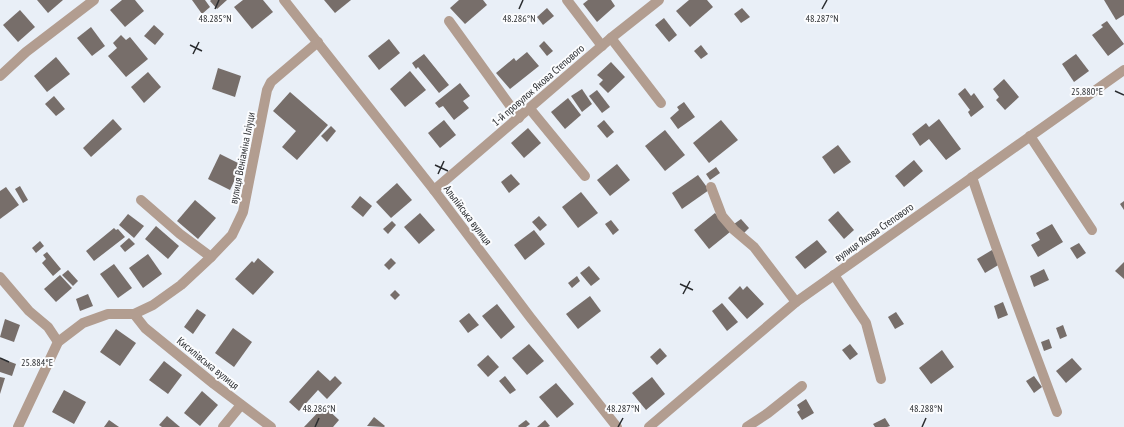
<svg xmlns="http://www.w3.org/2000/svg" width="1124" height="427" font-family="'PT Sans Narrow',sans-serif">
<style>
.building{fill:#776e6a}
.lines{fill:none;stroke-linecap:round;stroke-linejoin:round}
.minor{stroke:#b29d90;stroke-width:10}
.ticks{fill:none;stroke:#2a2c2f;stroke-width:1.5}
.labels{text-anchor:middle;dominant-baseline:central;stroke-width:4;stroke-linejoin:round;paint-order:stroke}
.street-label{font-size:11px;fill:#2a2c2f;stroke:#fbfcfe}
.ticks-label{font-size:10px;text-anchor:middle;fill:#2a2c2f;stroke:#fbfcfe;stroke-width:4;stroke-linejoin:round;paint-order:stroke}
</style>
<rect width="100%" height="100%" fill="#e9eff7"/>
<!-- building -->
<g class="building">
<polygon points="37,0 63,0 48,13"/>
<polygon points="122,0 135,0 144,11 125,27 110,10"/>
<polygon points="192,0 205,0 210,7 202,14"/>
<polygon points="211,0 227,0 217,9 210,1"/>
<polygon points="243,0 263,0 273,12 252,29 234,7"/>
<polygon points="324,0 351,0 335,13"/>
<polygon points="459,0 483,0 487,5 465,24 450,8"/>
<polygon points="588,0 611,0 615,6 597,22 583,4"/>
<polygon points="689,0 707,0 713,7 690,27 676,11"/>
<polygon points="1104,0 1124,0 1124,15 1116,20"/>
<polygon points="547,8 554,16 543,25 537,17"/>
<polygon points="742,8 750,17 741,23 734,14"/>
<polygon points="20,10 35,27 18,42 3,25"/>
<polygon points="664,18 677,35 669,42 655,25"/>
<polygon points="1107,21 1124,44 1108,56 1092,35 1103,27 1101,25"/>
<polygon points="154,25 164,34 155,45 144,36"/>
<polygon points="91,27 105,46 92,56 77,38"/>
<polygon points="121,35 126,40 130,37 148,59 126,77 108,56 117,48 113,43"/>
<polygon points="389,39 400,53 379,70 368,56"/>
<polygon points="544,41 553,51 547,56 539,46"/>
<polygon points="701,45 708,54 701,59 694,51"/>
<polygon points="527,52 539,66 510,89 496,73 514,58 516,61"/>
<polygon points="424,54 449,85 439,93 418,67 416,69 412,63"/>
<polygon points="1076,54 1089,71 1074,82 1062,64"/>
<polygon points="56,57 70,74 47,92 34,76"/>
<polygon points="611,62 625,77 608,93 599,84 603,80 597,75"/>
<polygon points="218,68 241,76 235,97 212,89"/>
<polygon points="410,71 426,90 405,107 390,89"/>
<polygon points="148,72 161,87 144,103 131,87"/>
<polygon points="1004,79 1019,97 1005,110 996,100 999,97 993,89"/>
<polygon points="460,83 470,96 463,101 469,108 454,120 443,106 439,108 435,103"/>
<polygon points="965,88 971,96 974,93 984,107 971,117 968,112 970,110 958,94"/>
<polygon points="582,89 592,104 582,112 571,96"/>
<polygon points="597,90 610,107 602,113 589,96"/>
<polygon points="290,92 328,125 297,160 282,147 296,131 273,111"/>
<polygon points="54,96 65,109 56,116 45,104"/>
<polygon points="568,98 581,115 565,129 551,112"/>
<polygon points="684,102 695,117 678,129 670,118 679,110 677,107"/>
<polygon points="113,119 122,129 91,157 83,148"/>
<polygon points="939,119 961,149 946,160 929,139 920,146 912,134 926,123 929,127"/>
<polygon points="444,120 456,135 440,148 428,133"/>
<polygon points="604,120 614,132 607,138 597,126"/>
<polygon points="721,120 738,140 709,163 693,143"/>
<polygon points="331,126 336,131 327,142 321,136"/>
<polygon points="528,128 541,143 524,158 511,143"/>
<polygon points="665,130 685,155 665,171 645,146"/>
<polygon points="838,145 851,162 834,174 822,157"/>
<polygon points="220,154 242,165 230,190 208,179"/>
<polygon points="914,160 923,171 904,187 895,176"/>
<polygon points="617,164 630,180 610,196 597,180"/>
<polygon points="716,167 720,173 710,180 706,174"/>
<polygon points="511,174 520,184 509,193 501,182"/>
<polygon points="698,175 709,190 682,209 672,193"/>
<polygon points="397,183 412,200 391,218 376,202"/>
<polygon points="20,186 28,200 23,203 15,189"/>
<polygon points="6,187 19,205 0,219 0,191"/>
<polygon points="581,192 598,213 578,228 562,207"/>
<polygon points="360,196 372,206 363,217 351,207"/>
<polygon points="195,200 216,218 198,239 177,221"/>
<polygon points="1124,201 1124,210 1120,204"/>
<polygon points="838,211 854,230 844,239 828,220"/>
<polygon points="420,213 435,230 419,244 404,227"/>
<polygon points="715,213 730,232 709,249 694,230"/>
<polygon points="128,214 144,226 134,238 119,225"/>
<polygon points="539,216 547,225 540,231 532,222"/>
<polygon points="741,219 749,228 743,234 734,224"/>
<polygon points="611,220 619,230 613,235 605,224"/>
<polygon points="392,221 396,225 388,234 383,229"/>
<polygon points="1052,224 1063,242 1038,257 1031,245 1040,240 1036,233"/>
<polygon points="156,226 179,246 168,259 145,239"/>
<polygon points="114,228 116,230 118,229 125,237 94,261 86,251"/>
<polygon points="534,230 545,244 525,260 514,245"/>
<polygon points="129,238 135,244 125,252 120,246"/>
<polygon points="817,240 827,252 805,269 795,257"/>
<polygon points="40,241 44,246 36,253 32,248"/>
<polygon points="1079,243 1086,253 1077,259 1070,248"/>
<polygon points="992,250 1000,264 985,273 977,259"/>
<polygon points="47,252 61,269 53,276 42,263 46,259 43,255"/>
<polygon points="148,254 162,274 143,288 129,268"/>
<polygon points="258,258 274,272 253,295 235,279 252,261 254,263"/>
<polygon points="391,258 396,263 389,270 384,265"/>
<polygon points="1124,262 1124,279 1115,271"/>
<polygon points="114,264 132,288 118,298 100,274"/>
<polygon points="589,266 600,279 591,286 580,273"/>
<polygon points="1044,269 1049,280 1034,287 1030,276"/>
<polygon points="68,270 78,281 73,286 62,275"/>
<polygon points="60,275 72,288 56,302 44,289"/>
<polygon points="577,276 580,281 572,288 568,283"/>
<polygon points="740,286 743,290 747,286 764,304 747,319 728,298"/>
<polygon points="395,290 400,295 395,300 390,295"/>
<polygon points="88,294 93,306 80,311 76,299"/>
<polygon points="590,296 601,311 578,329 566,314"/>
<polygon points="1003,302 1008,315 998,319 994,306"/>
<polygon points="722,303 738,322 727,331 712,311"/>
<polygon points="497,304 515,327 501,339 482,316"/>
<polygon points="197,309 206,315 193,334 184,327"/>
<polygon points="896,312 904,324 895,329 888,317"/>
<polygon points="469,313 479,325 468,333 459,321"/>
<polygon points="5,319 20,325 14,342 0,337"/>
<polygon points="1063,325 1067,336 1060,339 1056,328"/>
<polygon points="233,328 252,342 234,367 215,353"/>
<polygon points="116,329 136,343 120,366 100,352"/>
<polygon points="1049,339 1052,348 1044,351 1041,342"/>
<polygon points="529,344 544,361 527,375 512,358"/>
<polygon points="850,344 858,354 850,360 842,350"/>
<polygon points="660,348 667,356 657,365 650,357"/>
<polygon points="942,350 954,367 931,384 919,368"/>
<polygon points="488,355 499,367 488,377 477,365"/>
<polygon points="0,358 16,364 12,376 0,372"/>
<polygon points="1072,358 1082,369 1066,383 1056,371"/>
<polygon points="164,361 182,375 168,394 149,380"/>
<polygon points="318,370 330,381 335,376 342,383 327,399 318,390 299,411 289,402"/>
<polygon points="505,376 516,390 510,394 499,381"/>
<polygon points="1034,376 1042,387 1034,393 1026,381"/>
<polygon points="0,377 5,378 0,394"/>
<polygon points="652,377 665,394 646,410 632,393"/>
<polygon points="556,383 574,404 557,418 539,397"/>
<polygon points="64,390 86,402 74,424 52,412"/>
<polygon points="202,391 218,405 200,426 184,413"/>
<polygon points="806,399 814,413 802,420 797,412 800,410 797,405"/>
<polygon points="324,406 339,420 333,427 304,427"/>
<polygon points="167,416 180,427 162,427 159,425"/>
<polygon points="374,417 385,426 384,427 367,426"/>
<polygon points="885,418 890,426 887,427 875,427 873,424"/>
<polygon points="109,420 119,427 104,427"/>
<polygon points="526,420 530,424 526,427 519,427 518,426"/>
<polygon points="545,420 550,426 548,427 537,427"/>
</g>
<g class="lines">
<!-- minor -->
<g class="minor">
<polyline points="284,0 434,190 530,317 617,427"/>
<polyline points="567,0 602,46"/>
<polyline points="449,21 519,118"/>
<polyline points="611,38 661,103"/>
<polyline points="0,76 26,52 94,0"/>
<polyline points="530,109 585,176"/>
<polyline points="1030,136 1092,230"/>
<path d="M972 177C998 256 1028 334 1057 412"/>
<polyline points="711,187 722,216 734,230 754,247 796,302"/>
<polyline points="434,190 611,38 659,0"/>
<polyline points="141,200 180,234 211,257"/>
<polyline points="834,275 866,323 881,379"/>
<polyline points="0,277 29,311 48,327 58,342"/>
<polyline points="134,314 145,328 214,384 271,427"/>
<polyline points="18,427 58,342 83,323 108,314 134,314 153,305 181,285 211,257 232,235 243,212 267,90 271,82 318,42"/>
<polyline points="223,427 241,405"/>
<polyline points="649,427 796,302 1124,70"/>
<polyline points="747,427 768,413 802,386"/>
</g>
</g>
<!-- ticks -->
<path class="ticks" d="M215 9 219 0M519 9 523 0M822 9 827 0M190 45 202 51M193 54 199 42M1115 91 1124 95M435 165 448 171M438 174 444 161M680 284 693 290M683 294 690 281M0 358 9 362M315 427 319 418M618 427 623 418M922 427 926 418"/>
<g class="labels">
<!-- street labels -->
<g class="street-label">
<text transform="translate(538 85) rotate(-41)">1-й провулок Якова Степового</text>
<text transform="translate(242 158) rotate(-79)">вулиця Веніаміна Іліуци</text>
<text transform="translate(468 215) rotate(53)">Альпійська вулиця</text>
<text transform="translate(874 232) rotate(-35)">вулиця Якова Степового</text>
<text transform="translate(208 363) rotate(39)">Кисилівська вулиця</text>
</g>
</g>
<g class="ticks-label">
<text x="215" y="22">48.285°N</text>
<text x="519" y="22">48.286°N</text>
<text x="822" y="22">48.287°N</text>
<text x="1087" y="95">25.880°E</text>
<text x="37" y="366">25.884°E</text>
<text x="319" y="412">48.286°N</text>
<text x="623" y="412">48.287°N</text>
<text x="926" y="412">48.288°N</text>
</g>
</svg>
